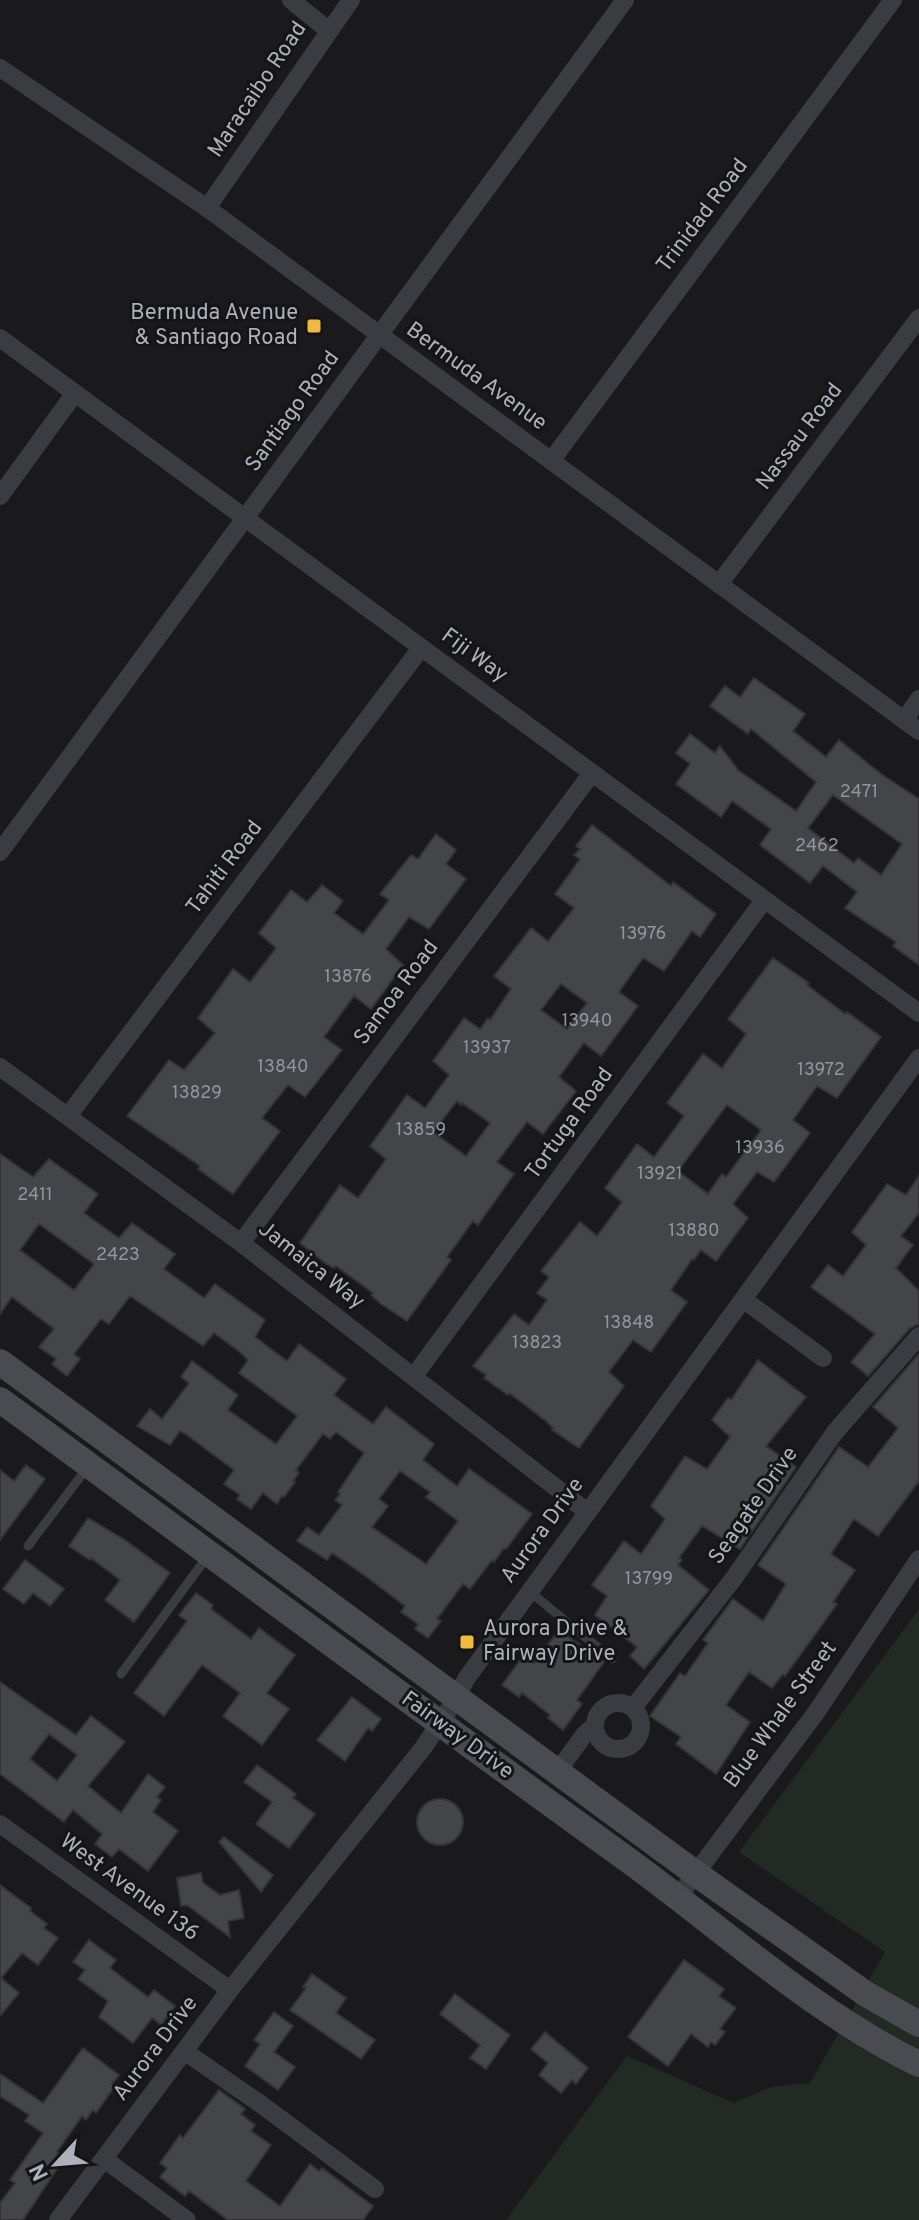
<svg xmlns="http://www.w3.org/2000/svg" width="919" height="2220" font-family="Overpass,sans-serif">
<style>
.green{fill:#222b23}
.building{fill:#444549;stroke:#343438;stroke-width:2;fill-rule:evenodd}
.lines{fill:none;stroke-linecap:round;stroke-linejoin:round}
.lane{stroke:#3b3c41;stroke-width:9}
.street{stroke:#3b3c41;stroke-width:18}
.secondary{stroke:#494b51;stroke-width:26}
.poi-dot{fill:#f1b93e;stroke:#151517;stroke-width:3}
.labels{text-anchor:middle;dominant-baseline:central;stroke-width:6;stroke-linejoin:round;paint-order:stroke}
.number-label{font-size:18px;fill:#93969f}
.street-label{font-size:22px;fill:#adb1bc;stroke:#151517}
.poi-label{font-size:22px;fill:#adb1bc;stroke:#151517;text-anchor:end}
</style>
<rect width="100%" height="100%" fill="#1a1a1c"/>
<!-- green -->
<polygon class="green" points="919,1609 919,2220 506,2220 627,2056 734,2103 771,2087 810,2083 885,1952 739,1852"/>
<!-- building -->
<g class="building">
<path d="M754 678 805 714 793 731 826 757 839 740 881 774 919 799V965L893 946 896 942 845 908 857 892 823 866 810 883 760 845 771 829 732 801 721 817 676 784 690 764 676 753 690 734 715 753 720 746 738 770 796 811 816 782 751 729 748 734 710 706 725 686 740 697ZM833 795 902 844 881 875 858 858 854 863 808 828Z"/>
<path d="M592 825 671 886 673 882 716 914 700 937 692 931 664 971 643 958 619 992 638 1006 601 1056 584 1043 559 1077 576 1091 543 1134 527 1122 497 1162 514 1174 478 1225 473 1221 447 1257 451 1260 407 1321 381 1304 371 1295 373 1293 336 1266 334 1268 325 1263 300 1243 340 1185 358 1198 386 1159 370 1146 407 1095 425 1108 449 1075 433 1061 464 1018 480 1029 488 1018 490 1020 511 989 494 976 531 928 548 941 574 908 555 894 580 859 574 855 580 849 576 846ZM561 984 587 1003 567 1029 541 1010ZM457 1101 461 1105 462 1103 490 1123 466 1156 433 1132Z"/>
<polygon points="436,834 456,850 446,864 466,879 429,929 409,917 386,949 403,965 371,1009 354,996 324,1037 342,1050 305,1097 288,1085 262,1118 280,1131 233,1194 198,1169 200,1166 184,1155 127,1116 169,1060 184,1070 215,1033 198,1018 233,969 250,982 276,948 259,933 291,890 307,902 322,885 343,901 334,913 363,934 389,900 380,894 411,855 418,859"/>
<path d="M773 958 809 983 807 985 845 1014 847 1012 881 1037 837 1098 817 1086 793 1120 810 1133 774 1182 757 1172 733 1204 748 1218 716 1261 701 1250 694 1260 692 1259 671 1290 687 1302 651 1352 633 1340 609 1372 624 1386 579 1448 552 1430 553 1428 546 1421 509 1393 508 1395 484 1378 486 1375 473 1366 514 1314 529 1325 547 1300 537 1293 549 1277 541 1271 580 1222 597 1236 622 1202 605 1188 637 1144 654 1157 684 1116 667 1103 703 1054 722 1068 746 1034 728 1019ZM727 1105 761 1130 726 1177 722 1174 708 1194 678 1171Z"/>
<path d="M0 1154 33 1177 49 1159 98 1194 84 1213 119 1238 132 1223 175 1254 164 1269 204 1298 215 1284 265 1320 255 1337 287 1361 299 1344 346 1379 334 1395 373 1424 386 1407 434 1444 423 1460 457 1486 469 1469 532 1514 506 1549 504 1548 494 1562 492 1560 470 1589 463 1584 437 1619 441 1621 428 1638 415 1629 418 1624 401 1612 405 1606 364 1575 332 1553 327 1560 297 1541 307 1527 319 1535 342 1505 335 1500 340 1494 338 1492 364 1453 336 1432 330 1439 323 1434 296 1470 299 1473 293 1481 295 1482 284 1497 282 1496 277 1504 263 1493 251 1509 237 1499 240 1495 224 1484 234 1470 187 1435 180 1431 170 1445 137 1426 150 1409 162 1419 189 1383 181 1377 192 1361 238 1395 228 1410 276 1444 297 1416 239 1373 248 1360 241 1353 214 1333 203 1346 130 1296 109 1324 101 1319 74 1354 80 1359 67 1376 52 1364 56 1359 39 1347 54 1329 12 1297 0 1314ZM39 1224 94 1264 74 1290 20 1250ZM400 1471 430 1492 426 1497 458 1521 426 1564 372 1527 388 1506 379 1499Z"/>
<polygon points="919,1176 919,1213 901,1236 913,1245 896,1268 919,1291 919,1324 910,1328 868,1376 851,1362 875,1334 811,1287 828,1265 843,1276 866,1245 852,1232 887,1184 906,1195"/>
<polygon points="919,1354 919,1481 878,1536 854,1519 831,1554 855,1570 833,1602 837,1604 785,1676 783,1674 772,1688 749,1672 726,1705 750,1722 716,1774 676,1744 681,1737 650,1716 680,1673 685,1676 708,1643 703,1640 733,1599 763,1621 786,1584 758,1565 839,1447 868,1467 898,1428 873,1407"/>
<polygon points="758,1360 806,1397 766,1446 796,1467 740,1549 702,1526 679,1558 682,1560 678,1565 709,1590 644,1669 630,1656 637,1647 595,1615 607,1596 592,1585 624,1541 641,1554 665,1519 651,1506 685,1456 707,1469 730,1437 712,1420 728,1398 731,1400"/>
<polygon points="26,1465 45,1479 0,1540 0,1470 14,1481"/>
<polygon points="88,1518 125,1540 170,1573 134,1622 105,1600 120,1580 91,1558 90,1560 69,1546"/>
<polygon points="25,1560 64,1589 50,1606 33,1593 24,1604 3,1589"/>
<polygon points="196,1593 213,1605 211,1609 251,1639 259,1628 295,1655 267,1693 289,1709 262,1745 223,1716 240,1693 202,1665 164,1716 134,1693 187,1621 179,1615"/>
<polygon points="559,1630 604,1662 577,1700 582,1704 563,1730 548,1718 550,1715 522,1693 519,1697 502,1685 524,1655 534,1663"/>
<path d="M0 1682 76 1735 91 1716 125 1742 88 1786 121 1813 148 1774 165 1787 157 1797 161 1800 153 1812 178 1831 148 1871 119 1849 112 1857 95 1844 102 1834 73 1810 64 1822 0 1774ZM49 1734 77 1755 57 1781 30 1759Z"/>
<polygon points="352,1697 381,1719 372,1731 368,1728 345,1761 317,1740"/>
<polygon points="257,1765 296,1794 293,1798 315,1814 289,1848 256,1824 272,1802 244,1782"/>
<circle cx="440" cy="1822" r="23"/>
<polygon points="224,1837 273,1875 261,1892 219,1842"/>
<polygon points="201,1873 203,1883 220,1895 239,1890 244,1918 228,1921 230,1937 187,1905 181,1906 177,1878"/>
<polygon points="0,1885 31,1908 30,1911 47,1924 44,1928 58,1938 38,1965 22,1953 1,1978 19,1993 0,2016"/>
<polygon points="89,1940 116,1960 110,1968 148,1997 154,1990 175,2006 161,2025 152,2018 133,2043 99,2017 108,2001 78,1979 85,1970 73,1962"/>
<polygon points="684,1960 724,1989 719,1996 736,2008 720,2029 725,2032 715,2045 711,2042 708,2047 691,2034 668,2066 628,2037"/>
<polygon points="312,1974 346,1998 336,2013 375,2040 361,2059 290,2010 306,1988 303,1987"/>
<polygon points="455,1994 510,2035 486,2069 470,2058 480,2045 440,2014"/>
<polygon points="274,2012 293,2026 274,2052 295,2067 278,2090 245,2066 260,2044 254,2040"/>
<polygon points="545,2032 588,2068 576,2084 572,2080 561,2093 539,2075 548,2063 531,2049"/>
<polygon points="83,2048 119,2075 112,2084 115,2086 96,2113 93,2110 86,2120 82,2116 57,2152 65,2157 23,2220 0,2220 0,2203 15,2183 10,2180 43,2133 25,2121 29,2115 0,2096 0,2074 43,2103"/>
<polygon points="219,2090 245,2109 241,2114 255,2125 251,2131 271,2145 246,2181 280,2206 310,2164 319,2171 322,2168 373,2206 363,2220 228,2220 189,2191 185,2196 160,2177 167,2168 160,2163 180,2135 183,2138"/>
</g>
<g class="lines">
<!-- lane -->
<g class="lane">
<polyline points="28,1546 87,1468"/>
<polyline points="529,1591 612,1659"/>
<polyline points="121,1674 207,1557"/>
</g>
<!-- street -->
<g class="street">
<polyline points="291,0 328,30"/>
<polyline points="0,68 207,208 919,731"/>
<polyline points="207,208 351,0"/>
<polyline points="0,338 919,1013"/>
<polyline points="551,461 893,0"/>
<polyline points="0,496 75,393"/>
<polyline points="719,584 919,318"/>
<polyline points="904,720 919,699"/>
<polyline points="0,852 625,0"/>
<polyline points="0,1067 241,1243 586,1511"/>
<polyline points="68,1116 421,648"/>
<polyline points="241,1243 592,773"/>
<polyline points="744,1300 823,1358"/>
<polyline points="414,1376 764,900"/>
<circle cx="618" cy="1726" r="23"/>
<polyline points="633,1708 734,1578 835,1432 919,1336"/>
<polyline points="557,1772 584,1735 594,1726"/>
<polyline points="0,1824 230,1990"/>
<polyline points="678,1897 815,1714 919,1559"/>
<polyline points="184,2051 262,2105 375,2189"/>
<polyline points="104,2159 187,2220"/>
<polyline points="58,2220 230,1990 423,1748 456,1699 466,1679 919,1058"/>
</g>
<!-- secondary -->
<g class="secondary">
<polyline points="0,1362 695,1873 866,1994 919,2024"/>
<path d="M0 1400C209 1553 417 1708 628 1860 720 1927 817 2015 919 2064"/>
</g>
</g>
<!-- markers -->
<g class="poi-dot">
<rect x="306" y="318" width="16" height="16" rx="4"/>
<rect x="459" y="1634" width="16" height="16" rx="4"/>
</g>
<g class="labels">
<!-- number labels -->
<g class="number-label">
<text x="859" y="792">2471</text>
<text x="817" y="846">2462</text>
<text x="643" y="934">13976</text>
<text x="348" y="977">13876</text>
<text x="587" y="1021">13940</text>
<text x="487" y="1048">13937</text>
<text x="283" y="1067">13840</text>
<text x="821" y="1070">13972</text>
<text x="197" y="1093">13829</text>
<text x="421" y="1130">13859</text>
<text x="760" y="1148">13936</text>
<text x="660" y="1174">13921</text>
<text x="35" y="1195">2411</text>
<text x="694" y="1231">13880</text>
<text x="118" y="1255">2423</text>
<text x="629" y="1323">13848</text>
<text x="537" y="1343">13823</text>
<text x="649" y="1579">13799</text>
</g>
<!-- street labels -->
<g class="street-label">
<text transform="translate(258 90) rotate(-56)">Maracaibo Road</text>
<text transform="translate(703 216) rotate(-53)">Trinidad Road</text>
<text transform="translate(476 377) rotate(36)">Bermuda Avenue</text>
<text transform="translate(293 412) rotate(-54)">Santiago Road</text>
<text transform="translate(800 437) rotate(-53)">Nassau Road</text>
<text transform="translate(474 656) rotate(36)">Fiji Way</text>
<text transform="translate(225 868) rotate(-53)">Tahiti Road</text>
<text transform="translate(397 993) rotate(-53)">Samoa Road</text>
<text transform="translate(570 1124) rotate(-54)">Tortuga Road</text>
<text transform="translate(311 1266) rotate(38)">Jamaica Way</text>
<text transform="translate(754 1506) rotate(-55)">Seagate Drive</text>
<text transform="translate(543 1531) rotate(-54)">Aurora Drive</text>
<text transform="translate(781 1715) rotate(-54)">Blue Whale Street</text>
<text transform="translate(457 1736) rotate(36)">Fairway Drive</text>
<text transform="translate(129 1888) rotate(36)">West Avenue 136</text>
<text transform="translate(156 2049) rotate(-53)">Aurora Drive</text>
</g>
<!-- poi labels -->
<g class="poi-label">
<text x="298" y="313">Bermuda Avenue<tspan x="298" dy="25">&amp; Santiago Road</tspan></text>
<text x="483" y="1629" text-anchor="start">Aurora Drive &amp;<tspan x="483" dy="25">Fairway Drive</tspan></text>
</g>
</g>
<!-- north arrow -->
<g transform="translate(56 2164) rotate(244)" stroke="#151517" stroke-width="6" paint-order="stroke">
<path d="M0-6L14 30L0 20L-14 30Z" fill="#adb1bc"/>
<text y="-12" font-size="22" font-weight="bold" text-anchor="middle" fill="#adb1bc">N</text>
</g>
</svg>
